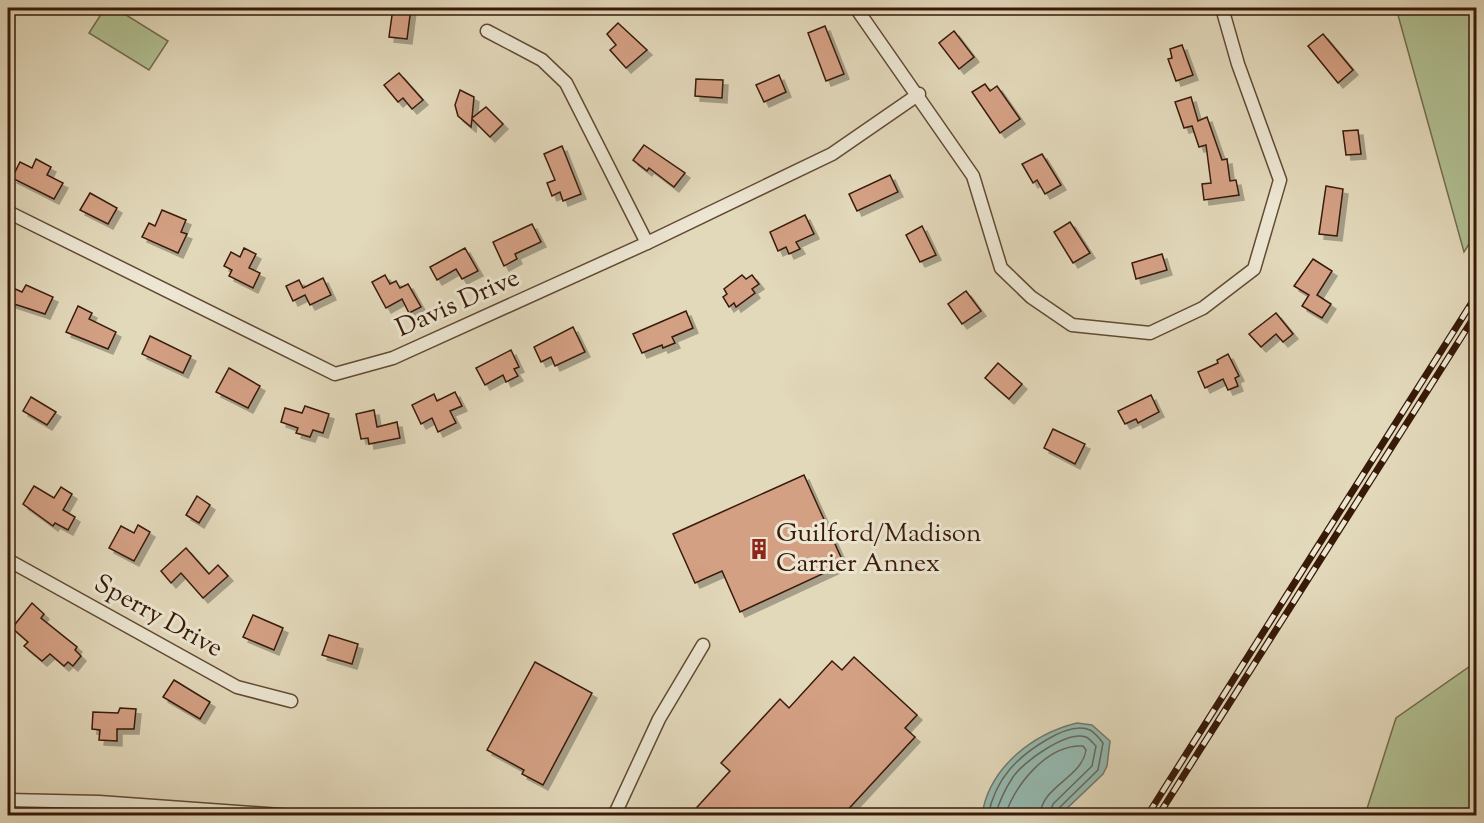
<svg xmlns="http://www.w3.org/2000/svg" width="1484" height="823" font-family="'Sorts Mill Goudy',serif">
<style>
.green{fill:#b0bf92;stroke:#746c4d;stroke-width:1.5}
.water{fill:#95b9b0;stroke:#70796d;stroke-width:1.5}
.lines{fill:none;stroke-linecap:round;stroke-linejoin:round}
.shore{stroke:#666a5c;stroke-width:1.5}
.building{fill:#d4a084;stroke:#381a08;stroke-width:1.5;filter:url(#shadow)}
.street-casing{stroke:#624a34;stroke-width:15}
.street{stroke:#ece6d2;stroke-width:12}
.rail-casing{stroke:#381a08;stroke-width:7}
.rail{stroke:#ece6d2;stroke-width:4.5;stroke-dasharray:14;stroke-linecap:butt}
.labels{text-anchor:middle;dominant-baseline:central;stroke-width:6;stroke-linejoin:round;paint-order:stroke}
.street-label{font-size:26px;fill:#381a08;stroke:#ece6d2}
.poi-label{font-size:26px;fill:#381a08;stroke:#ece6d2;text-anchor:start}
</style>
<defs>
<filter id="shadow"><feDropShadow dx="5" dy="5" stdDeviation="0" flood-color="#0004"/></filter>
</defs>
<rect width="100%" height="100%" fill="#e2d8ba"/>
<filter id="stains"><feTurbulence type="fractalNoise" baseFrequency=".00333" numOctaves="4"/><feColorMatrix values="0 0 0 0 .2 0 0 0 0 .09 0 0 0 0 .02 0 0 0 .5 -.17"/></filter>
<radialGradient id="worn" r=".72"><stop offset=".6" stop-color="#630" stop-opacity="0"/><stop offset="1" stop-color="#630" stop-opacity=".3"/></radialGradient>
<!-- green -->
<g class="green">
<polygon points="105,8 115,8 168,41 149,70 89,33"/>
<polygon points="1396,8 1476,8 1476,233 1464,252"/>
<polygon points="1476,662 1476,815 1365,815 1396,718"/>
</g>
<!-- water -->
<path class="water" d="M1077 723 1092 725 1110 741 1107 766 1103 774 1060 815H982C989 768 1032 734 1077 723Z"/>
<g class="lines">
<!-- shore -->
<g class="shore">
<path d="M988 816C991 800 999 782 1010 769 1024 753 1067 720 1090 730 1095 733 1100 739 1103 743L1098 770 1058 809 1056 816"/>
<path d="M995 816C999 802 1005 789 1013 777 1023 762 1067 730 1086 737 1090 739 1093 743 1096 746L1092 766 1053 804 1049 816"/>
<path d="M1005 816C1015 785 1047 744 1083 746L1086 750C1082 778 1041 786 1040 816"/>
</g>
</g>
<!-- building -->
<g class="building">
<polygon points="393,8 411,8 407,39 389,37"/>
<polygon points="618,23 647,50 626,68 610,50 616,45 607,34"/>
<polygon points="825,26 844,74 826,81 808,33"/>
<polygon points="954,31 974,57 959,69 939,43"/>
<polygon points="1323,34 1353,70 1338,83 1308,46"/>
<polygon points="1182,45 1193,75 1176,81 1168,59 1172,58 1170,49"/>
<polygon points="399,73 423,100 412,109 403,98 398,102 384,85"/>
<polygon points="779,75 786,92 764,102 756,85"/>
<polygon points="696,79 723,80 722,98 695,96"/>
<polygon points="985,84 990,91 997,86 1020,119 1000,133 972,92"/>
<polygon points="460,90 474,97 472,118 486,107 503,124 490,137 472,119 471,127 458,116 455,105"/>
<polygon points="1191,97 1198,121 1207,117 1222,160 1227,159 1230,181 1236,180 1239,195 1204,200 1202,184 1211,183 1206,145 1199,147 1192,126 1184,128 1175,102"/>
<polygon points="1358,130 1361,154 1346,155 1343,131"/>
<polygon points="644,145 685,173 674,187 649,168 647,171 633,160"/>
<polygon points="562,146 581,194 563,201 560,192 552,196 547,183 555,180 544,154"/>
<polygon points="1042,154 1061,185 1045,194 1037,180 1033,183 1022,164"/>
<polygon points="36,159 51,167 47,175 63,183 54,199 12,178 20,162 32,168"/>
<polygon points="890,175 898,192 857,211 849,194"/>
<polygon points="1326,186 1343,189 1337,236 1319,234"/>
<polygon points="90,193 117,208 108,224 80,210"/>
<polygon points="162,210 186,220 181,232 187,234 178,253 142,237 149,223 155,226"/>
<polygon points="805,215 814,234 796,242 800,249 789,254 786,247 778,251 770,232"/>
<polygon points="1070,222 1090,253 1073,263 1054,232"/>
<polygon points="532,224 541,242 515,254 517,259 504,266 493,242"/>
<polygon points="922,226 936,255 920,262 906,235"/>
<polygon points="244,248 256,254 249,268 260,273 253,288 229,276 232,270 224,266 231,252 240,257"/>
<polygon points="465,248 478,271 462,279 456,269 437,280 430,267"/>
<polygon points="1162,254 1167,270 1136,279 1132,263"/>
<polygon points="1313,259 1332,271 1317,295 1331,304 1322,318 1302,306 1309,295 1294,286"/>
<polygon points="385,275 390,284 396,281 400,288 408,284 421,307 409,313 402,299 386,308 372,282"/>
<polygon points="742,275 746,279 752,275 759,284 752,289 755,293 736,307 734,303 729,307 723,297 727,294 724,289"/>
<polygon points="323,278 331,295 310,305 305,295 293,301 286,286 299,280 303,288"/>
<polygon points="26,285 53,297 45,314 8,302 11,287 22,292"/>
<polygon points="966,291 981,311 962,324 948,304"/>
<polygon points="78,306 92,313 89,319 116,332 108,349 66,332"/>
<polygon points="686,311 693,328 672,337 675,343 663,348 662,345 642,353 633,334"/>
<polygon points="1276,313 1293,334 1283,342 1276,334 1261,347 1249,334"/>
<polygon points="573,327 585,352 555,366 551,357 541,362 534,347"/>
<polygon points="150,336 191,356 183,373 142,354"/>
<polygon points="511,350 519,367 514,369 518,376 506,382 503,375 485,385 476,368"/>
<polygon points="1228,354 1239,376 1235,378 1238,386 1228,390 1223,379 1205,388 1198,372 1218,363 1217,360"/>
<polygon points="998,363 1022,384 1009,399 985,378"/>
<polygon points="229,368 260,386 248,408 216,392"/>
<polygon points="455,392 462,406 450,411 456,423 438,432 432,418 421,424 412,405 434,394 437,401"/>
<polygon points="1151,395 1159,412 1138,423 1136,419 1125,424 1118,411"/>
<polygon points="31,397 56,412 47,425 23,411"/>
<polygon points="305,406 329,414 323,433 313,430 310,437 296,433 298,428 281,422 285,408 302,413"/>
<polygon points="374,410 377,427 397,422 400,438 369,444 368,438 361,439 356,414"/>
<polygon points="1053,429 1085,444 1075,464 1044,448"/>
<polygon points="804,475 844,564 740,612 722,571 695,583 673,534"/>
<polygon points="34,486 54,498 61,487 72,494 63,510 75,517 68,530 55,523 53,526 23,504"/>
<polygon points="197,496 210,505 199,523 186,515"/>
<polygon points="138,525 150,532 134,561 109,548 121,526 134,533"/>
<polygon points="186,548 209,574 218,565 228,576 203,598 181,573 171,583 161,571"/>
<polygon points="32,603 44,614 41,618 77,647 75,650 81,656 73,666 68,662 64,666 50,654 42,661 24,646 28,642 12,628"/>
<polygon points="253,615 283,628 274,650 243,637"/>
<polygon points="329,635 358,644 352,664 322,655"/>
<polygon points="854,657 917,715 905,728 915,737 842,816 689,816 730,771 721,763 780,699 789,708 832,661 842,670"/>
<polygon points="535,662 592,693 543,785 522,774 524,770 487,750"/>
<polygon points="174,680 210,702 200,719 163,697"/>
<polygon points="120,708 136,709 134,729 117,729 117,741 99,740 100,730 92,729 93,712 118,713"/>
</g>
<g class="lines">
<defs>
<g id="street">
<polyline points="856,8 973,176 1001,268 1031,297 1072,325 1150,333 1203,308 1254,269 1280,180 1238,64 1222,8"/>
<polyline points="487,31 542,60 566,83 647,243"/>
<polyline points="8,212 335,374 393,358 647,243 832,154 919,94"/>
<polyline points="8,560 237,687 291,701"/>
<polyline points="8,800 99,802 294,816"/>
<polyline points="614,816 659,719 703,645"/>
</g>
</defs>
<!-- street casing -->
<use href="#street" class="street-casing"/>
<!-- street -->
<use href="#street" class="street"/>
<defs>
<g id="rail">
<polyline points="1147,816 1476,296"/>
<polyline points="1158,816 1476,314"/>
</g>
</defs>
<!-- rail casing -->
<use href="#rail" class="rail-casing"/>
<!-- rail -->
<use href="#rail" class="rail"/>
</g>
<!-- icons -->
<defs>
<symbol id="building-bare" viewBox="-9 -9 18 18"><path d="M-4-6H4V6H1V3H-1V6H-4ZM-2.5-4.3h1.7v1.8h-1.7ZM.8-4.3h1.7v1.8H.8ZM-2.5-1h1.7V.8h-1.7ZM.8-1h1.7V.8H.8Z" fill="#8f2418" stroke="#ece6d2" stroke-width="2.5" paint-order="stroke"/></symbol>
</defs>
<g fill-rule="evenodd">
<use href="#building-bare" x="744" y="534" width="30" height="30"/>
</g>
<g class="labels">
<!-- street labels -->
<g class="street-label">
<text transform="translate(458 304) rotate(-24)">Davis Drive</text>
<text transform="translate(158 617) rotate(29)">Sperry Drive</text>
</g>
<!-- poi labels -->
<g class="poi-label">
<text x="776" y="534">Guilford/Madison<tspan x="776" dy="30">Carrier Annex</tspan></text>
</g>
</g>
<!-- margin -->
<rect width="1484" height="823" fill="none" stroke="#e2d8ba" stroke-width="30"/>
<rect x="9" y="9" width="1466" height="805" fill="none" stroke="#381a08" stroke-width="3"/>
<rect x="15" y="15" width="1454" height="793" fill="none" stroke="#381a08" stroke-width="1.5"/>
<rect width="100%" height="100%" filter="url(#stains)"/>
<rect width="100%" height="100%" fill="url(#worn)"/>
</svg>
